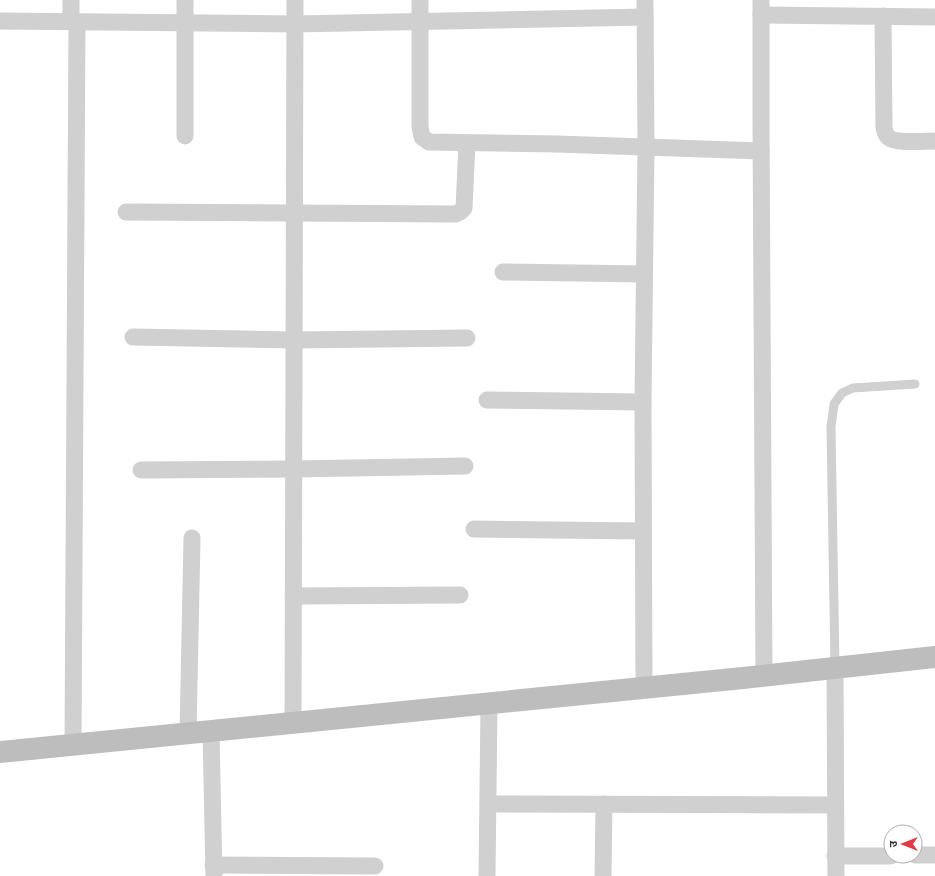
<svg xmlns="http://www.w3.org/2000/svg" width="935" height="876" font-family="'Titillium Web','Noto Sans Devanagari',sans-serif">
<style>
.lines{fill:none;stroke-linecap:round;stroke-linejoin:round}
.lane{stroke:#d0d0d0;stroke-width:9}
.street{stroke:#d0d0d0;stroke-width:17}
.secondary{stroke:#bdbdbd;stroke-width:22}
</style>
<rect width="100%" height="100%" fill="#fff"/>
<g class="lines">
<!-- lane -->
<polyline class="lane" points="835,668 831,427 834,404 842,393 853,388 915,384"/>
<!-- street -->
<g class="street">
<polyline points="420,0 420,127 422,137 429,142 557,144 761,151"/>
<polyline points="761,0 761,123 764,676"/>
<polyline points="761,15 935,17"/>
<path d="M883 16 884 128C885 131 885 134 888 137 895 144 925 141 935 141"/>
<polyline points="0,21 294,24 645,17"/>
<polyline points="71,21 71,0"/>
<polyline points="185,136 185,0"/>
<polyline points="126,212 455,214 460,212 464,208 467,143"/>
<polyline points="503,272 644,274"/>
<polyline points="133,337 294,340 467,338"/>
<polyline points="487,400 643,402"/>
<polyline points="141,470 294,469 465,466"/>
<polyline points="474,529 643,531"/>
<polyline points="293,596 460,595"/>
<polyline points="835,668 836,876"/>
<polyline points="644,688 643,402 646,147 645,0"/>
<polyline points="293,723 295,0"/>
<polyline points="211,732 214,876"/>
<polyline points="188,734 192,538"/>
<polyline points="73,745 77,21"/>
<polyline points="488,804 835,805"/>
<polyline points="915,855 935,855"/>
<polyline points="835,856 891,856"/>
<polyline points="213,865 375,866"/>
<polyline points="487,876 489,704"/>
<polyline points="603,876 604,804"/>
</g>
<!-- secondary -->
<polyline class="secondary" points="0,752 743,678 935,657"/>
</g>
<!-- north arrow -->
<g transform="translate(903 844) rotate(270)"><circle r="19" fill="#ffffff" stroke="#adadad"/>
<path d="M0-3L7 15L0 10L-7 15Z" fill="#e63946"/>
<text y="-6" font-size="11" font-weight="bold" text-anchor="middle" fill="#333333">उ</text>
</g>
</svg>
